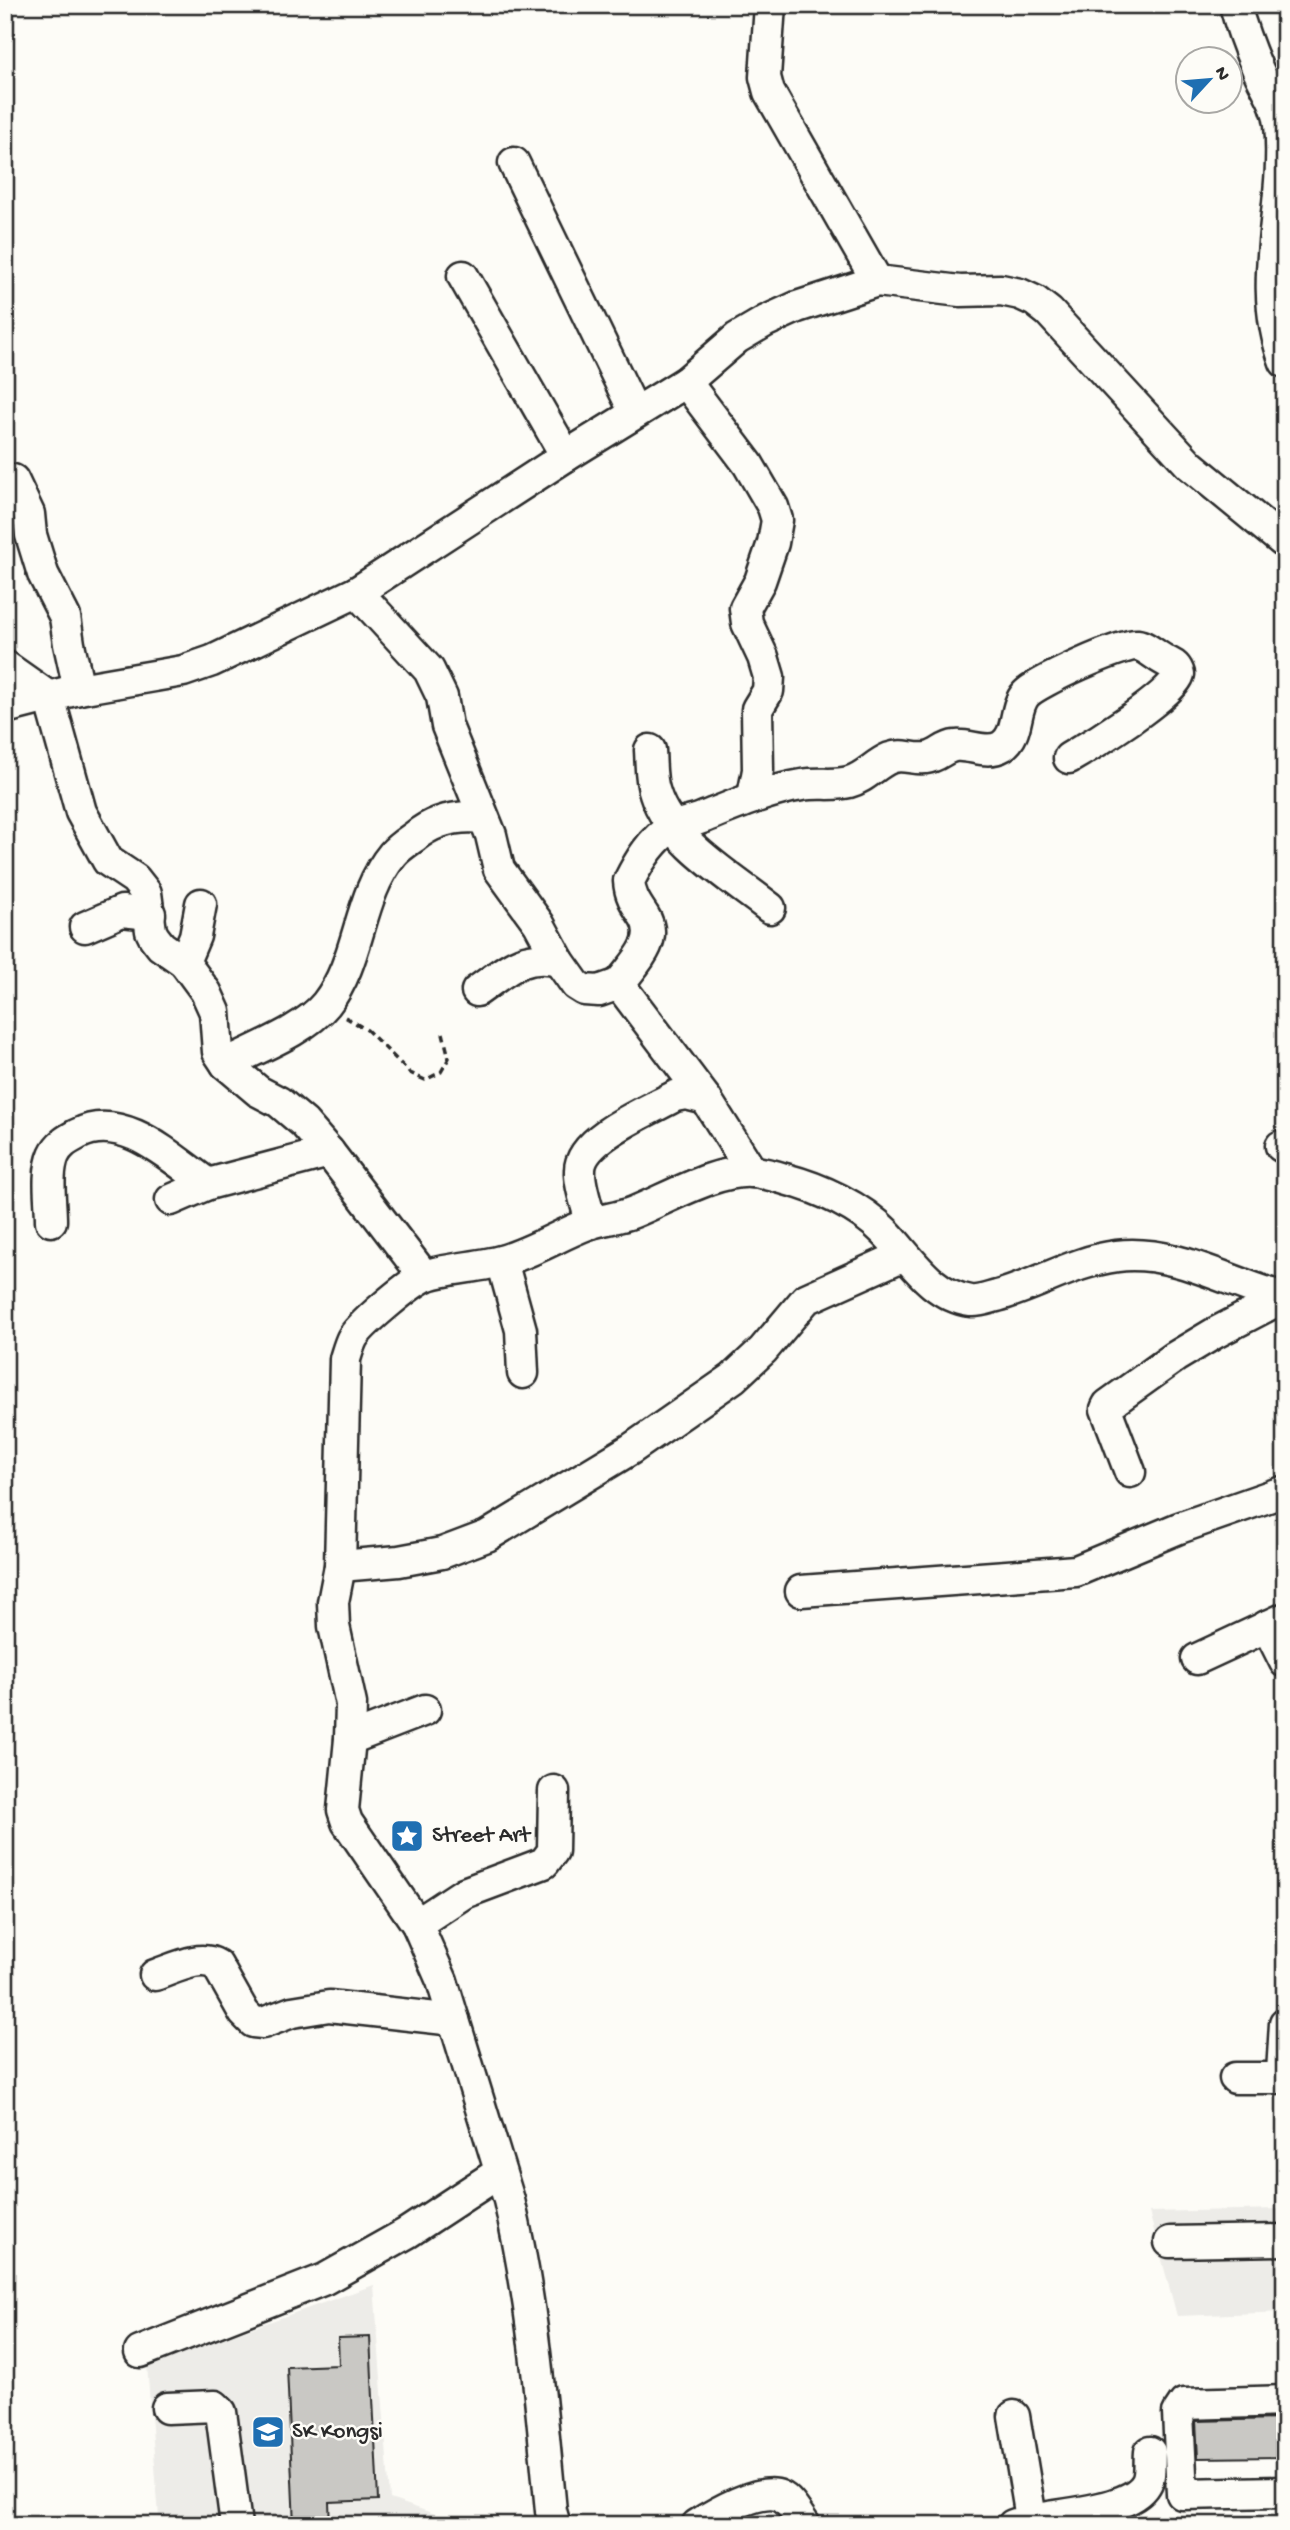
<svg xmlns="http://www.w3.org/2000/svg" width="1290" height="2530" font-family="'Gochi Hand',sans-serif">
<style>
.built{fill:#edece8}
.building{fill:#c9c8c4;stroke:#2b2b2b;stroke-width:2}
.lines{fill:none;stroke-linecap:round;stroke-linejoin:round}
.minor-casing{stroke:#2b2b2b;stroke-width:35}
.path{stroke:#2b2b2b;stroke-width:3.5;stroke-dasharray:7 5;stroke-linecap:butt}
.minor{stroke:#fdfcf7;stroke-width:30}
.labels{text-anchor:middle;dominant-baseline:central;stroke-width:5;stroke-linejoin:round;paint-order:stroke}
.poi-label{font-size:23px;fill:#2b2b2b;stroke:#fdfcf7;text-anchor:start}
</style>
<rect width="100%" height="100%" fill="#fdfcf7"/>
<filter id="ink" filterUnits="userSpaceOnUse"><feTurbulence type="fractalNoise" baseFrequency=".0143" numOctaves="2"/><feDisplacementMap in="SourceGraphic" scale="14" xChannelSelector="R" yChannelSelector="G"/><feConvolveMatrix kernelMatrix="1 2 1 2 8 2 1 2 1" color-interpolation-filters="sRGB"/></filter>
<g filter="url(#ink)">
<!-- built -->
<g class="built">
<polygon points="1285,2209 1285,2312 1177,2316 1149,2212"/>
<polygon points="374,2285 390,2499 468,2525 211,2525 159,2517 147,2365"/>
</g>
<!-- building -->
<g class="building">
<polygon points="370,2337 378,2500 329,2502 330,2525 294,2525 287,2367 339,2365 338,2338"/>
<polygon points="1285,2419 1285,2457 1198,2458 1196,2421"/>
</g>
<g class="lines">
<defs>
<g id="minor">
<polyline points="770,5 765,77 769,92 877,281"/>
<path d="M1235 5C1241 28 1249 49 1258 70 1266 88 1278 104 1280 124 1288 206 1254 280 1285 362"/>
<polyline points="514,163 635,413"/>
<polyline points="463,276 566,456"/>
<polyline points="686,382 748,464 773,507 777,520 773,543 760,581 745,608 747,623 763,657 769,677 768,691 757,709 758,770 753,796"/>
<polyline points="13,480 29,514 31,535 43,574 65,617 69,644 79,689"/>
<polyline points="357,592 429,670 442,697 447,726 491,835 499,869 539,924 559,961 576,985 584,990 599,991 619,984 706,1099 752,1172"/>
<polyline points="5,666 49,697 81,812 108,861 135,879 146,893 151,931 154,937 161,946 184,962 206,992 215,1012 218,1052 226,1064 258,1091 279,1102 304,1123 329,1152 424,1276"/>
<polyline points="5,708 79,689 183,671 212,661 357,592 566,456 686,382 737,338 766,321 797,307 877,281 960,291 1001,290 1020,294 1035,301 1049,312 1190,465 1285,543"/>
<path d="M650 750C651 764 650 780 655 793 670 842 731 877 770 908"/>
<polyline points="85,927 122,911 150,914"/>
<polyline points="184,962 195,936 201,904"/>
<path d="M619 984C634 964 660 941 644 916 636 904 630 896 629 881 639 861 652 839 671 828 680 823 692 822 702 818 735 805 766 791 802 785 818 782 834 786 849 782 865 778 875 764 890 758 903 753 913 760 926 758 938 757 944 747 955 746 970 744 987 755 1002 746 1020 734 1013 708 1026 694 1037 682 1121 644 1137 645 1146 646 1156 656 1164 660 1172 665 1176 664 1179 674 1174 695 1090 746 1069 758"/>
<path d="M477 991C506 971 522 952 559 961"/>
<path d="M226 1064C256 1048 304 1031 326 1004 361 960 357 897 393 854 399 847 407 842 414 837 434 820 457 815 483 818"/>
<polyline points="1281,1146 1285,1148"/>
<polyline points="171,1200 208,1184 329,1152"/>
<path d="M51 1221C51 1201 46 1174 54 1155 59 1144 67 1140 78 1134 123 1110 173 1160 208 1184"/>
<path d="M591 1223C588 1208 579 1185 580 1170 580 1138 650 1110 675 1096L686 1094 706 1099"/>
<polyline points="502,1261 521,1330 523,1373"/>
<polyline points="1130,1472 1106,1409 1108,1405 1175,1357 1215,1333 1282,1298"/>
<polyline points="340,1566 399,1561 442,1553 487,1536 631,1449 733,1378 763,1350 806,1299 904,1255"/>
<polyline points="801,1591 1076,1571 1179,1528 1285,1491"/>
<polyline points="1267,1626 1285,1662"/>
<polyline points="1197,1659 1285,1618"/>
<polyline points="350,1739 425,1710"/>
<polyline points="417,1924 464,1893 544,1863 553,1851 554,1791"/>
<path d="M155 1975C174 1969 199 1954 217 1965L244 2013 253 2022 263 2023 292 2012 329 2006 454 2020"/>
<polyline points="1235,2078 1276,2078 1282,2073 1285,2023"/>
<polyline points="1170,2242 1285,2240"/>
<polyline points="140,2352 325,2279 407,2233 500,2172"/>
<polyline points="1285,2401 1184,2404 1178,2413 1182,2494 1285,2492"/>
<polyline points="167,2408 215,2406 221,2412 236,2525"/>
<polyline points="1014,2416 1031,2518"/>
<path d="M555 2525 551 2511C541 2407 533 2301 509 2200L442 1981 417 1924 347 1822 343 1810 350 1739 351 1704 334 1626 333 1602 340 1566 345 1359C347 1353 349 1345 352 1339 359 1325 408 1285 423 1277 440 1269 480 1267 501 1261 531 1253 559 1235 588 1224 603 1219 619 1218 634 1212 667 1199 718 1168 754 1172 764 1173 775 1176 785 1179 820 1188 861 1207 886 1233 911 1259 932 1296 971 1301 979 1302 989 1298 997 1296 1037 1285 1075 1261 1117 1256 1176 1249 1230 1284 1285 1298"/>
<path d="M697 2525C714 2514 760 2487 780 2496 790 2500 798 2516 805 2525"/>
<path d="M1013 2525C1044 2513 1129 2514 1146 2484 1151 2476 1149 2462 1150 2452"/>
</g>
</defs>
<!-- minor casing -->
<use href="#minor" class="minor-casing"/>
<!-- path -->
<polyline class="path" points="345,1017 367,1030 410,1073 425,1080 441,1072 449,1058 443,1033"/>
<!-- minor -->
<use href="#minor" class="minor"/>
</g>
</g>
<!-- icons -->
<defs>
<symbol id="sight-square" viewBox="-11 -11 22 22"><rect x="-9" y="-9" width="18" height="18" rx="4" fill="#1f6fb2" stroke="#fdfcf7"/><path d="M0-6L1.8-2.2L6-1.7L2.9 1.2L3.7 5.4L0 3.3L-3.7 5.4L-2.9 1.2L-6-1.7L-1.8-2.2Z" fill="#fff"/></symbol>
<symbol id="school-square" viewBox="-11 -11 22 22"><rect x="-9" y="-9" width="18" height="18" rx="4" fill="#1f6fb2" stroke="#fdfcf7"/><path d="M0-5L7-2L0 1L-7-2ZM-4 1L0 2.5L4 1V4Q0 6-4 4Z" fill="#fff"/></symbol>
</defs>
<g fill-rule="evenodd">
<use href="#sight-square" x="388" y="1817" width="38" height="38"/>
<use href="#school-square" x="249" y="2413" width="38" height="38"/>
</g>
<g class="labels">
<!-- poi labels -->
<g class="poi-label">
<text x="432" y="1836">Street Art</text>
<text x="292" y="2432">SK Kongsi</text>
</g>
</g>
<!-- margin -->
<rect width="1290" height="2530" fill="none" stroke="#fdfcf7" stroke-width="28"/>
<rect x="14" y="14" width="1262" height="2502" fill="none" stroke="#2b2b2b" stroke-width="2.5" filter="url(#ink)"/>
<!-- north arrow -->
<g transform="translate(1209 80) rotate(64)"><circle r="33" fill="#fdfcf7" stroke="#a9a8a5" stroke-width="2"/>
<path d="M0-5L12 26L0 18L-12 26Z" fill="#1f6fb2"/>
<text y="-10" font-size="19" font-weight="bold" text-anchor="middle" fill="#2b2b2b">N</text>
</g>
</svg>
